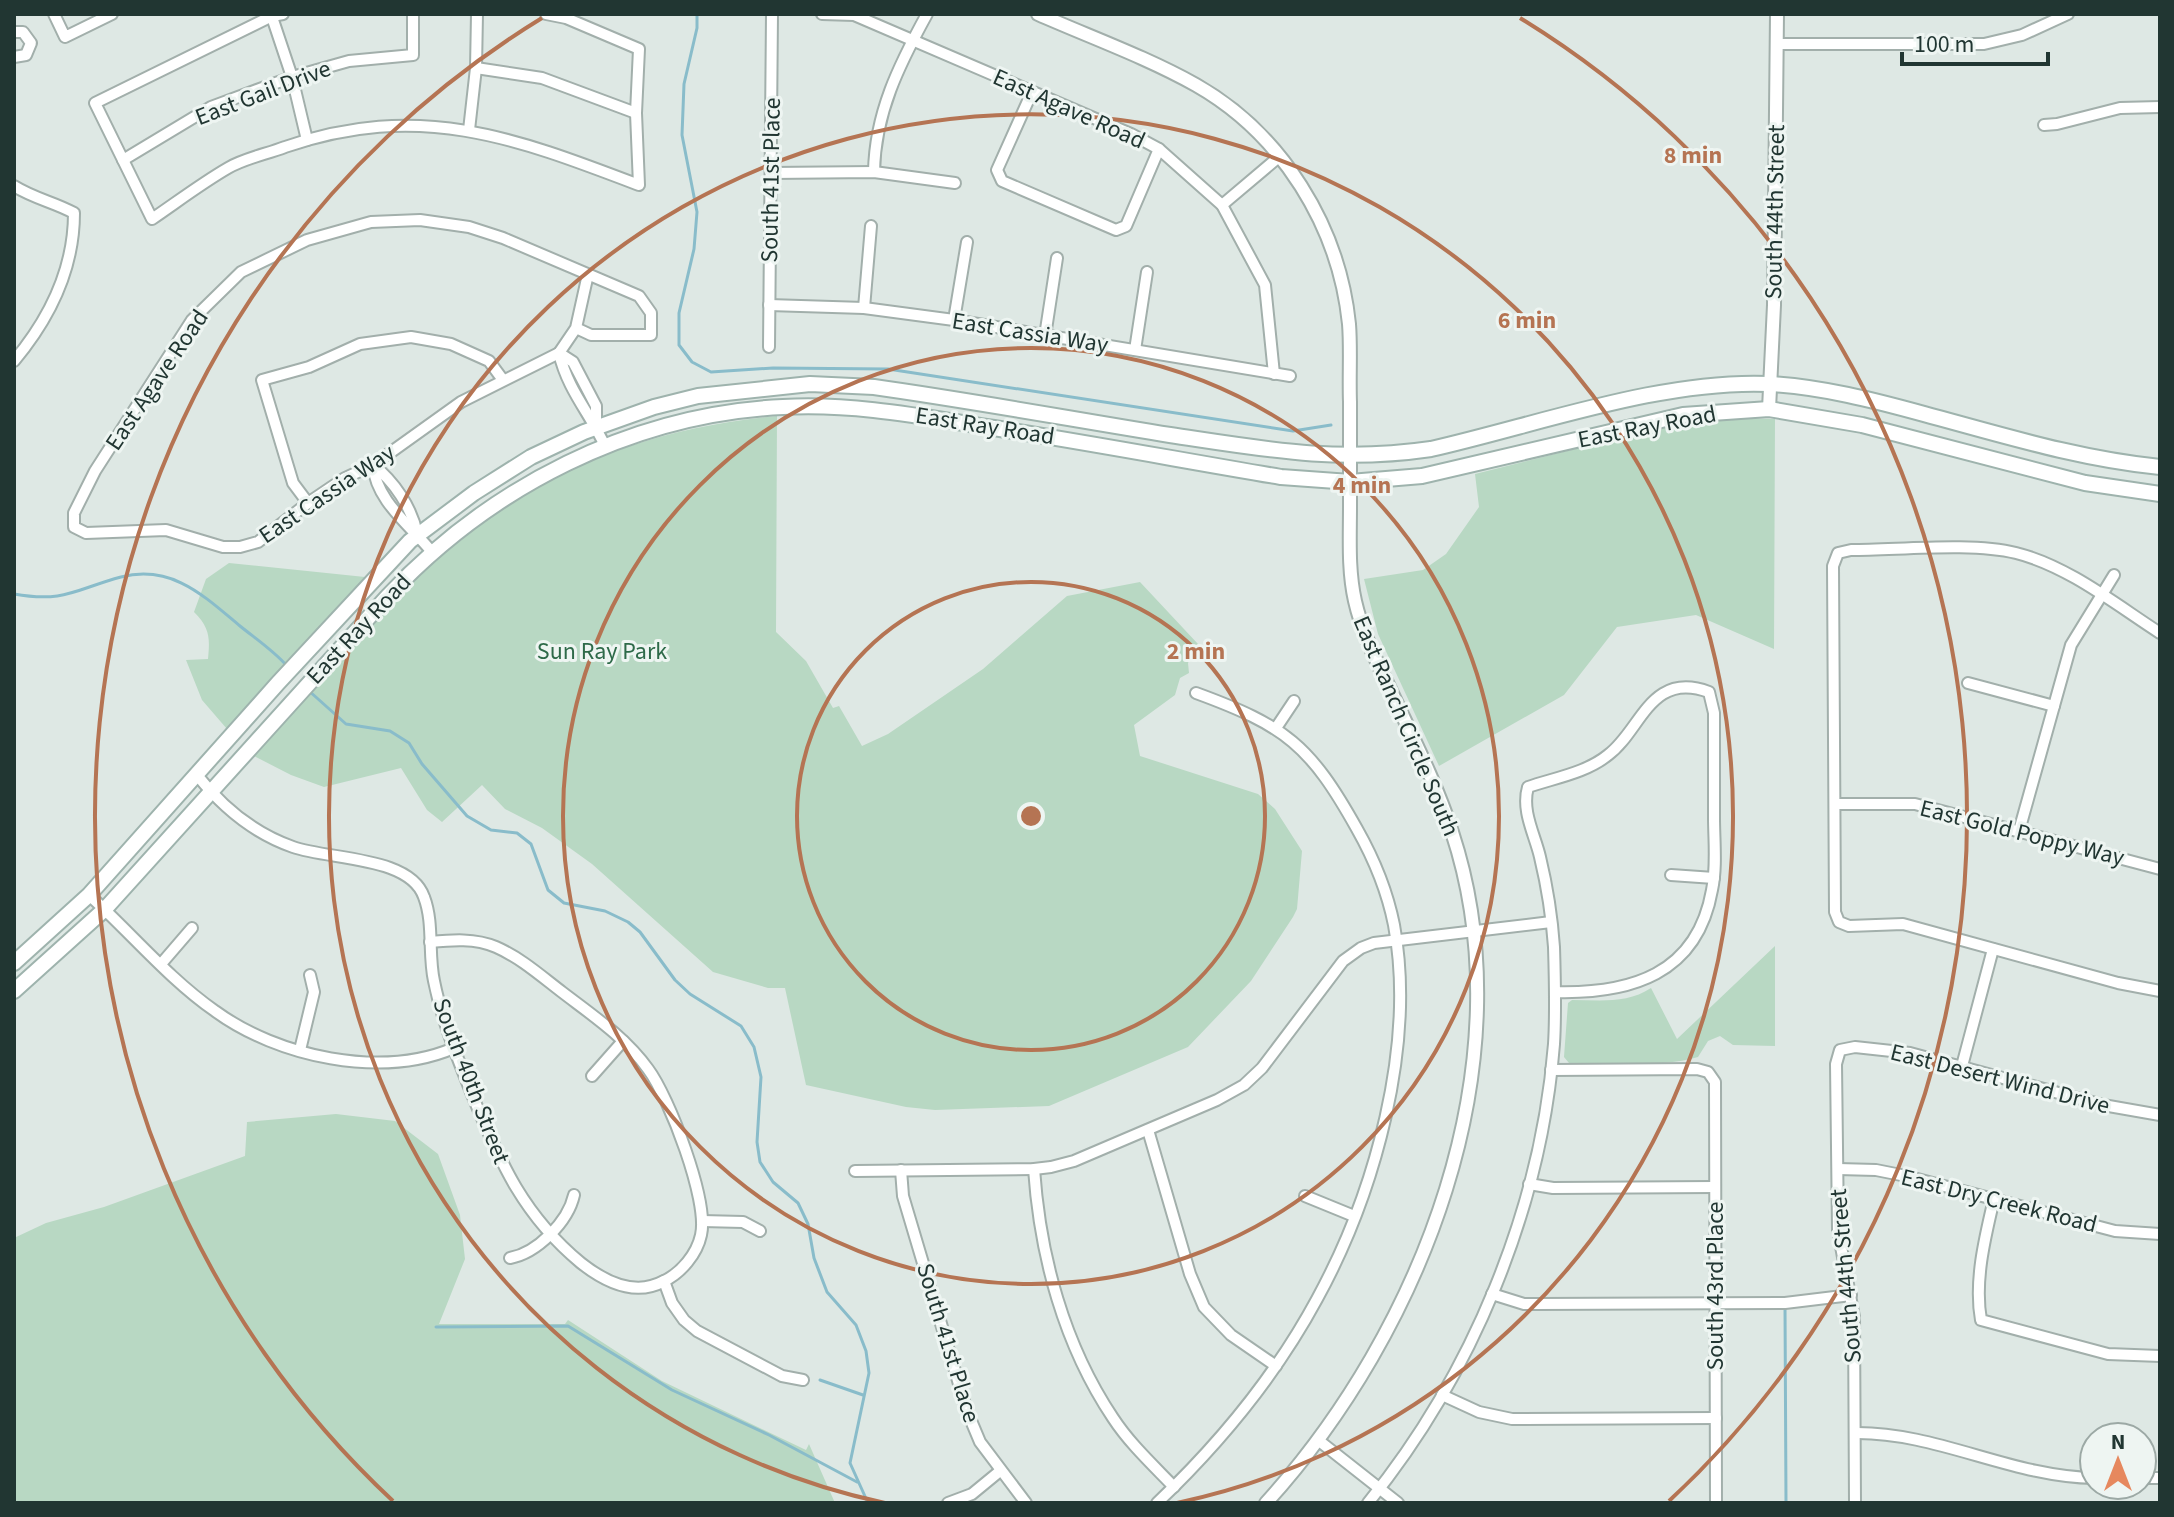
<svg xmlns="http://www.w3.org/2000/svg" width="2174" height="1517" font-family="'Source Sans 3',sans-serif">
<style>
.green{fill:#b8d8c3}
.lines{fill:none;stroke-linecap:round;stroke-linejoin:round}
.stream{stroke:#89bcca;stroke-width:3}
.minor-casing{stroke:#a2afab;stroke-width:14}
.tertiary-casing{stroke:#a2afab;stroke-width:16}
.secondary-casing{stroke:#9eb3ad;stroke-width:18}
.minor{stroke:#fff;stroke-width:10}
.tertiary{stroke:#fff;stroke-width:12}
.secondary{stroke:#fff;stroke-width:14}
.ring{fill:none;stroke:#b57453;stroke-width:4}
.labels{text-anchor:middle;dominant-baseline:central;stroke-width:6;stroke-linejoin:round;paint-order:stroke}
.street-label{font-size:24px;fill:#213632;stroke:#eef5f2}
.park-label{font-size:24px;fill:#2e6a49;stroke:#eef5f2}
.centre{fill:#b57453;stroke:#eef5f2;stroke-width:4}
.ring-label{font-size:24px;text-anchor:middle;font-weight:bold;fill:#b57453;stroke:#eef5f2;stroke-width:6;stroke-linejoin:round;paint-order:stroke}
</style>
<rect width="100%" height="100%" fill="#dee8e4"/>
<!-- green -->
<g class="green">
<path d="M777 416 776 632 806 661 833 708 839 706 862 746 888 734 983 669 1067 596 1140 582 1198 644 1188 663 1189 673 1180 678 1175 695 1134 725 1140 756 1258 794 1275 809 1302 851 1297 909 1293 917 1251 981 1188 1047 1049 1106 935 1110 906 1107 806 1085 785 988H768L713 972 592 864 542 828 505 809 482 785 442 822 427 810 401 768 324 787 291 775 254 756C289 717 325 678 360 639 389 607 417 575 449 547 544 467 654 428 777 416Z"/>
<polygon points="1734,418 1775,419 1774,649 1696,615 1617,627 1564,695 1439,766 1378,634 1364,579 1423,570 1446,554 1479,507 1475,474 1663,427"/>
<path d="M229 563 365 577 227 729 202 700 186 660 208 659C210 638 210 628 194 612L206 579Z"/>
<path d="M1775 946V1046L1733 1045 1720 1036 1708 1041 1698 1057C1666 1067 1603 1065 1569 1063L1564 1057 1568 1003 1572 1000C1600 1000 1627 1004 1651 988L1677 1039Z"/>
<polygon points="336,1114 395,1121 438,1154 460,1215 465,1259 439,1324 565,1324 568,1320 662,1381 806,1450 809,1444 835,1503 14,1503 14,1238 46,1223 104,1207 245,1156 247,1122"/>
</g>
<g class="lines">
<!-- stream -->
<g class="stream">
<polyline points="697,14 697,28 684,84 682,135 697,212 694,249 679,313 679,345 692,362 711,372 773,368 888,369 1293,431 1331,425"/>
<path d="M14 594C65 603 76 589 121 577 172 564 204 596 240 626 256 639 274 651 287 666"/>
<polyline points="308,690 346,724 390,731 409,743 422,764 467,816 491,830 517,833 531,844 548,890 564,903 605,911 628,922 640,932 675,980 690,994 741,1026 754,1047 761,1077 757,1142 760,1162 773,1182 798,1203 808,1224 814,1258 827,1292 856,1325 866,1351 869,1373 850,1463 868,1503"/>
<polyline points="1785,1306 1786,1503"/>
<polyline points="436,1327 568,1326 672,1390 769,1435 857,1482"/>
<polyline points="820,1380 863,1395"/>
</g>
<defs>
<g id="minor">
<polyline points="54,14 65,37 112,14"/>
<polyline points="271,14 292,77 307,140"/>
<path d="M283 14 272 16 95 103 152 219C177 202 202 183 228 168 245 158 267 154 285 147 419 101 513 137 639 185L636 113 639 49 566 18 546 14"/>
<polyline points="822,14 854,15 1131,134 1159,149 1222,205 1265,285 1274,374"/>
<polyline points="14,32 23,32 31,43 26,55 14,57"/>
<polyline points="1777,44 1984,44 2022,35 2068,14"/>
<polyline points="476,68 542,78 636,113"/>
<polyline points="1032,92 997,170 1002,181 1116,230 1126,226 1159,149"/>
<polyline points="2044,125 2057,124 2120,108 2160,107"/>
<polyline points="469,130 476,68 477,14"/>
<polyline points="123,160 211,107 292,77 349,61 413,55 413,14"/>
<path d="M874 172C875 113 899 65 927 14"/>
<polyline points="771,173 874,172 955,183"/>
<path d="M14 186C35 199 54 202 74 213 74 270 50 318 14 361"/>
<polyline points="1222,205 1280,156"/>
<polyline points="769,305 864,308 954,320 1290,376"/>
<polyline points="864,308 871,226"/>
<polyline points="954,320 967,242"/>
<polyline points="576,328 591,335 651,335 651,313 639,296 503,238 469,227 420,220 371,222 307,240 241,272 192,320 95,471 74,513 74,527 86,533 166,530 223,547 240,547 258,542 308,503 345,478 373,465 461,402 559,353 576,328 588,274"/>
<polyline points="1045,336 1057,258"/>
<polyline points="769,347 772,14"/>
<polyline points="1135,350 1147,272"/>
<path d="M559 353C568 391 590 413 605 446"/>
<polyline points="559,353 573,362 596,406 596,427"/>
<path d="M373 465C376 501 410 525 432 552"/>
<path d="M373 465C394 481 412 508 417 534"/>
<polyline points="308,503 293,483 262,380 309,367 360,344 411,337 451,344 489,361 503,380"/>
<path d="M2160 633C2115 604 2068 566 2016 553 1972 542 1899 550 1851 550L1838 553 1833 566 1835 912 1839 922 1849 926 1903 924 2118 983 2160 991"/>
<polyline points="1968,683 2054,706"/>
<polyline points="1276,728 1294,701"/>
<path d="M197 775C223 808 253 833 293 847 330 860 410 856 424 897 434 923 428 954 434 981 442 1021 458 1059 473 1097 501 1164 524 1216 581 1263 605 1282 635 1297 664 1281L672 1303 684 1320 697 1331 782 1376 803 1380"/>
<polyline points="1835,804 1915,804 2160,869"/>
<polyline points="2019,831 2071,645 2114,575"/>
<polyline points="1671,875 1714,878"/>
<path d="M89 895C131 933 169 979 215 1011 278 1057 381 1079 454 1048"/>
<path d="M430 942C452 940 475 938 496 947 521 958 541 976 562 992 592 1015 625 1037 648 1069 669 1097 709 1201 701 1235 697 1254 681 1273 664 1281"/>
<polyline points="161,964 192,928"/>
<polyline points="300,1050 314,992 310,975"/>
<polyline points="1962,1066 1993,949"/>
<polyline points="1551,1070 1697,1069 1708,1072 1715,1082 1716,1503"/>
<polyline points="592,1076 623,1041"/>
<polyline points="1148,1130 1190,1274 1204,1307 1231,1335 1276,1366"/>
<path d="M1034 1169C1040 1256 1064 1345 1113 1418 1130 1444 1153 1465 1174 1487"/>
<polyline points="1838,1169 1876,1170 1906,1176 2115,1231 2160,1234"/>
<polyline points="901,1170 903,1196 967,1411 980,1442 1026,1503"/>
<polyline points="855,1171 1034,1169 1051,1167 1074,1161 1217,1100 1244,1085 1262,1068 1343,961 1361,948 1374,943 1551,922"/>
<polyline points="1529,1184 1553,1188 1715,1187"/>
<polyline points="1305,1196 1354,1216"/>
<path d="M1994 1199C1985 1237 1974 1281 1981 1320L2108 1354 2160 1356"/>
<polyline points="702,1221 743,1222 760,1231"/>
<path d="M510 1258C537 1253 568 1222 574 1195"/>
<polyline points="1492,1294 1524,1304 1536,1304 1785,1303 1851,1295"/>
<polyline points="1442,1395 1479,1412 1512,1419 1716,1418"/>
<path d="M1855 1433C1937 1432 2012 1477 2094 1478"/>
<polyline points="1318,1440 1398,1503"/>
<polyline points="2142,1478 2160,1478"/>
<polyline points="948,1503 972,1494 1000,1471"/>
<path d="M1157 1503C1220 1443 1276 1375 1317 1299 1375 1193 1416 1045 1394 925 1387 890 1374 859 1357 829 1310 745 1286 726 1196 693"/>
<path d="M1368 1503C1472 1375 1541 1209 1554 1044 1556 1012 1555 979 1554 947 1552 918 1547 886 1540 857 1535 835 1521 811 1528 787 1554 778 1586 773 1608 755 1641 731 1650 670 1709 692L1714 713C1714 748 1714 783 1714 817 1714 841 1717 867 1712 890 1697 975 1630 994 1555 992"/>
<polyline points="1855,1503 1854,1317 1838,1230 1836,1064 1840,1050 1855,1047 1910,1053 2103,1105 2160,1115"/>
</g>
<g id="tertiary">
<path d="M1038 14C1090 37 1146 57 1196 85 1282 134 1339 226 1349 324 1351 349 1349 376 1350 402 1350 436 1350 471 1350 506 1350 538 1348 570 1355 601 1362 632 1376 660 1390 689 1412 736 1436 783 1452 832 1528 1062 1422 1331 1266 1503"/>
<polyline points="1769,409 1774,305 1777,14"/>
</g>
<g id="secondary">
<path d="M14 963 89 895 278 683 410 541 474 493 531 457 584 432 654 407 698 396 810 384 874 387C973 401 1071 419 1170 435 1264 449 1336 463 1431 449 1537 425 1662 379 1770 384 1822 387 1873 400 1924 414 2002 435 2079 459 2160 467"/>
<path d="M14 991 105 909 388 596C490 487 632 414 783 407 855 403 924 417 994 428 1090 443 1186 461 1281 477L1350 482 1422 476 1683 415 1769 409 1862 425 2085 483 2160 494"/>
</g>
</defs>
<!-- minor casing -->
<use href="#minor" class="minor-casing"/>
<!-- tertiary casing -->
<use href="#tertiary" class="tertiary-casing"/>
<!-- secondary casing -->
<use href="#secondary" class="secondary-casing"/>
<!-- minor -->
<use href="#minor" class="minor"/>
<!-- tertiary -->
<use href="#tertiary" class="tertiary"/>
<!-- secondary -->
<use href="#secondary" class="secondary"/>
</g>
<!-- distance rings -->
<g class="ring">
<circle cx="1031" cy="816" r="234"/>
<circle cx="1031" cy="816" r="468"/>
<path d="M885 1503A702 702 0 1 1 1177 1503"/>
<path d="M393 1501A936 936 0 0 1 542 18M1520 18A936 936 0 0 1 1669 1501"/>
</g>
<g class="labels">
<!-- street labels -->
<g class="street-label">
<text transform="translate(263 93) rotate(-21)">East Gail Drive</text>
<text transform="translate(1069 109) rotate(24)">East Agave Road</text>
<text transform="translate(771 180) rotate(-89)">South 41st Place</text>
<text transform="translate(1775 212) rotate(-89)">South 44th Street</text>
<text transform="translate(1030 333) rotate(9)">East Cassia Way</text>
<text transform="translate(157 380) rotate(-56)">East Agave Road</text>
<text transform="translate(985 426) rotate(9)">East Ray Road</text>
<text transform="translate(1647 427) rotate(-11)">East Ray Road</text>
<text transform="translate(327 494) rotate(-34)">East Cassia Way</text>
<text transform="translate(359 629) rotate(-47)">East Ray Road</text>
<text transform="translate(1406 726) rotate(67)">East Ranch Circle South</text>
<text transform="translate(2022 833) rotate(14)">East Gold Poppy Way</text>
<text transform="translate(2000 1079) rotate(14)">East Desert Wind Drive</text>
<text transform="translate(471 1081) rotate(69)">South 40th Street</text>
<text transform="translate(1999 1201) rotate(14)">East Dry Creek Road</text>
<text transform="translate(1846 1276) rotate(-95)">South 44th Street</text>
<text transform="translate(1715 1286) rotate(-90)">South 43rd Place</text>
<text transform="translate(948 1343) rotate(73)">South 41st Place</text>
</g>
<!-- park labels -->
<g class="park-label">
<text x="602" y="651">Sun Ray Park</text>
</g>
</g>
<circle cx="1031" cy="816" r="12" class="centre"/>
<g class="ring-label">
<text x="1693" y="163">8 min</text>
<text x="1527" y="328">6 min</text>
<text x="1362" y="493">4 min</text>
<text x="1196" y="659">2 min</text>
</g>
<!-- border -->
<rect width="2174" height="1517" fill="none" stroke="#213632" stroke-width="32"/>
<!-- north arrow -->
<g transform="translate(2118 1461)"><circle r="38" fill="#eef5f2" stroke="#9ca9a5" stroke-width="2"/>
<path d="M0-6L14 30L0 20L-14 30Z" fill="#e6885e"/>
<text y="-12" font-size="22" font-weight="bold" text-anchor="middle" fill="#213632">N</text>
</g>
<!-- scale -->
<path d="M1902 52v12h146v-12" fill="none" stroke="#213632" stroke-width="4"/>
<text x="1914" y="52" font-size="24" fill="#213632" stroke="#eef5f2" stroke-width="6" paint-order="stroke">100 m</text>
</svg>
